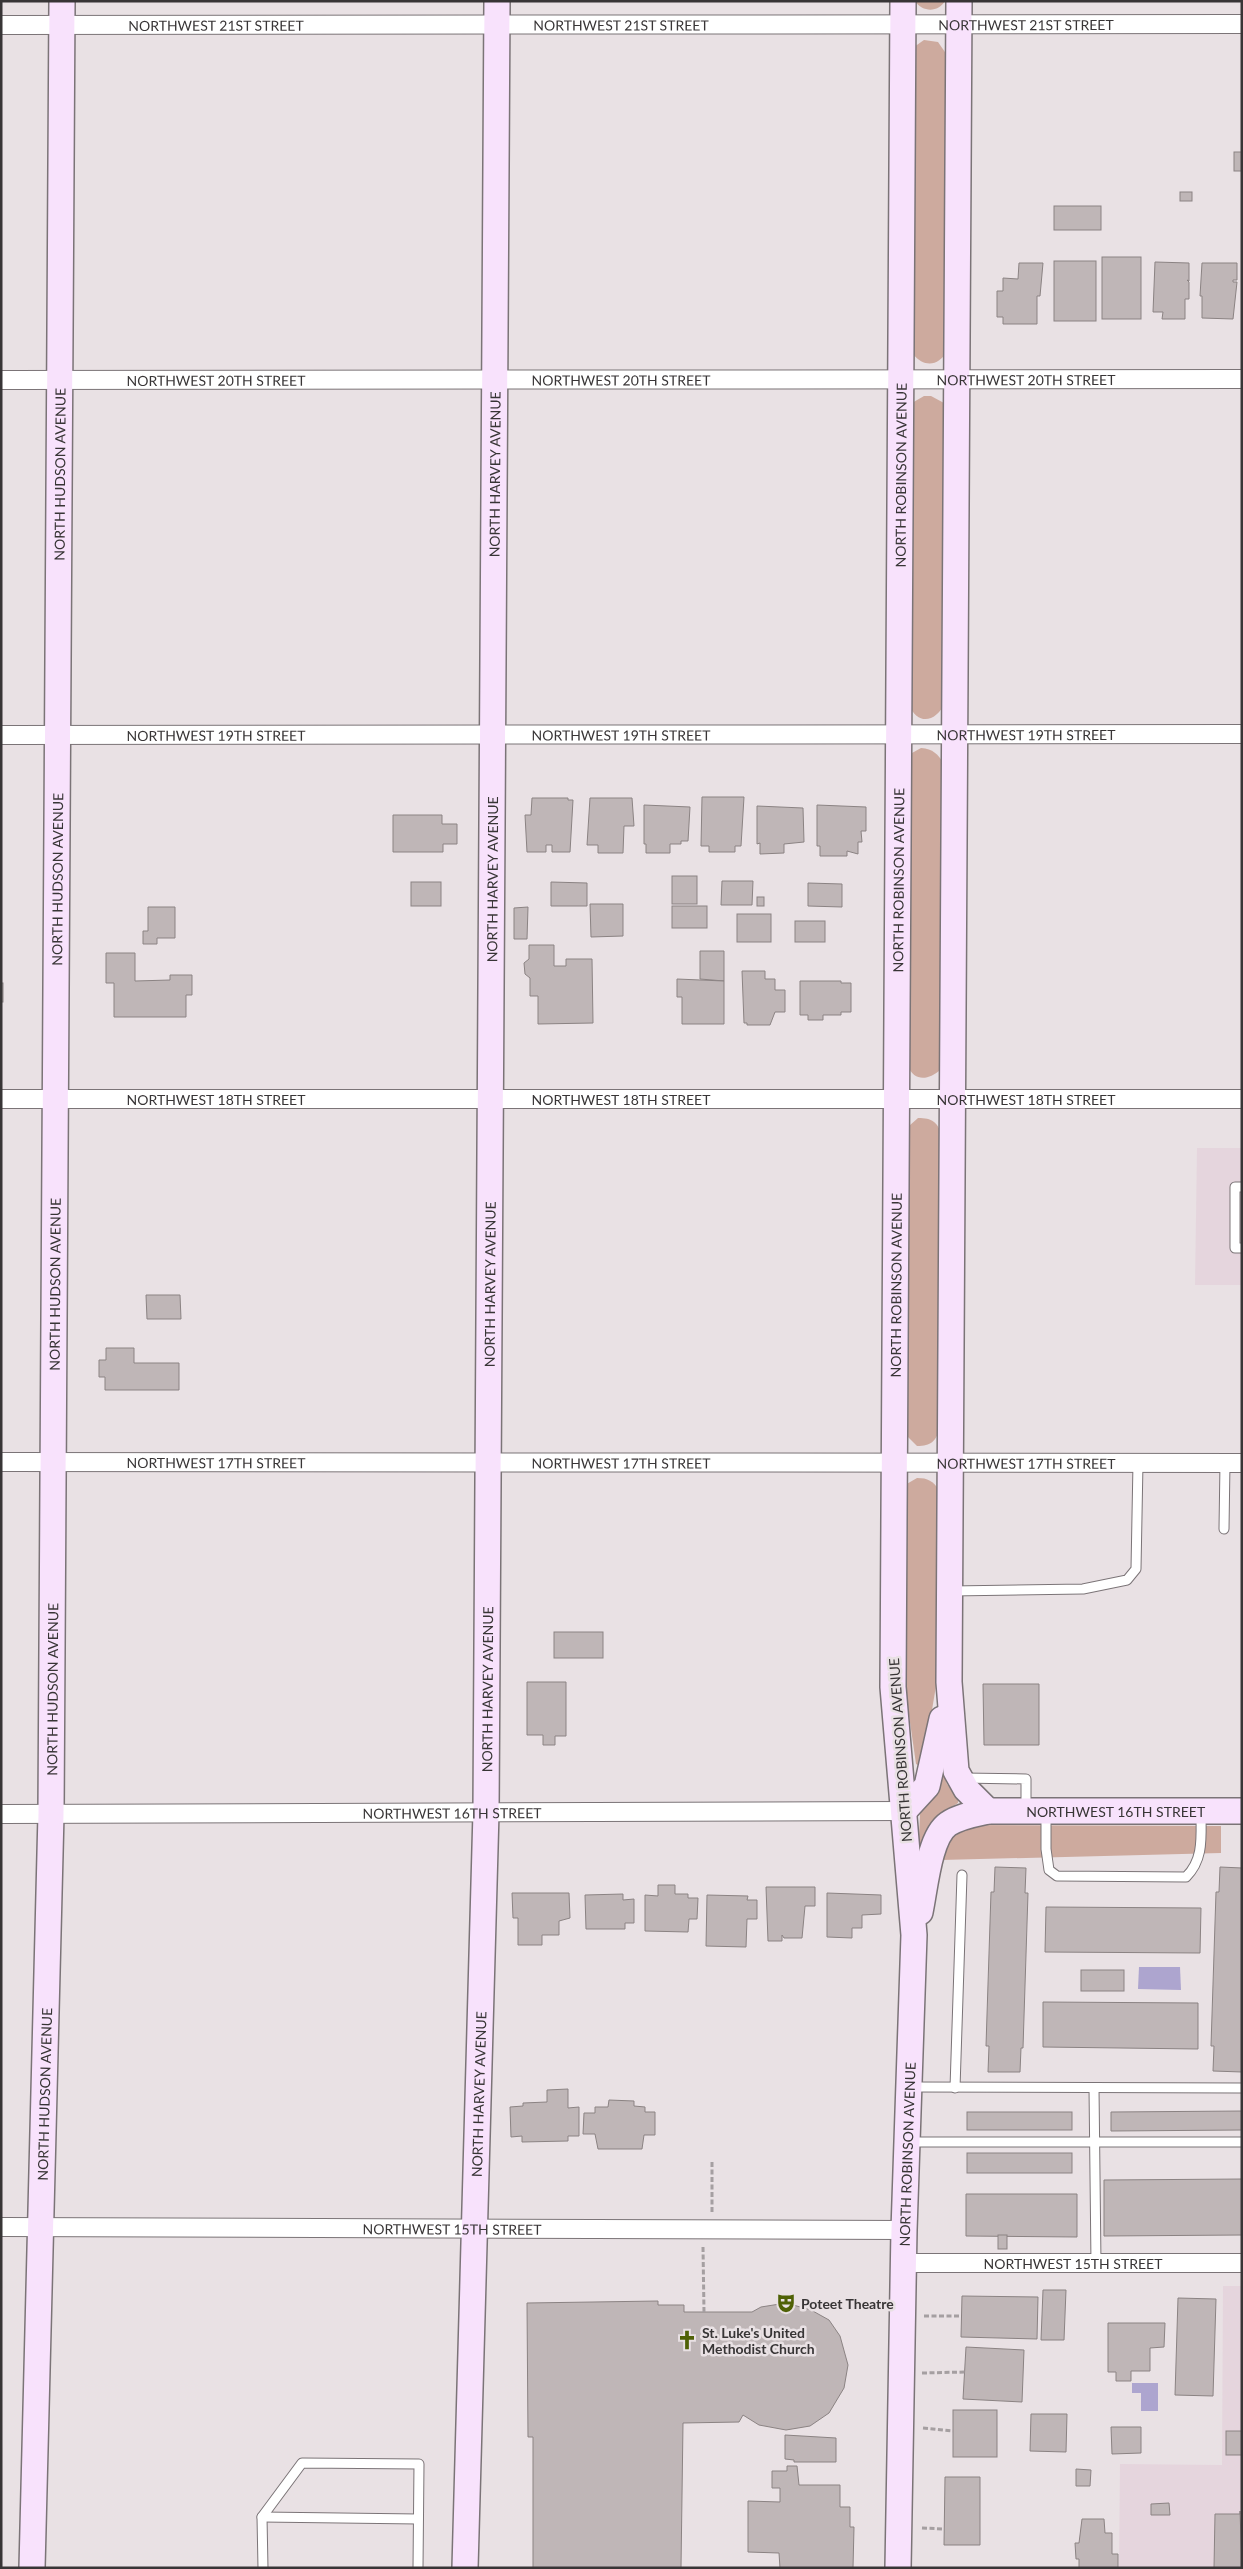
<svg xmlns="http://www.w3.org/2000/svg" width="1243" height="2569" font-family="Lato,sans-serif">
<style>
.built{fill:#e5d5dd}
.green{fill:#cdaa9e}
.water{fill:#ada5cf}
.building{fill:#bfb6b7;stroke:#8b8383}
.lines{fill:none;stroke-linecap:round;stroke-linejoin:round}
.lane-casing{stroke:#7b7477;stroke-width:11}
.street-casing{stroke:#7b7477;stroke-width:20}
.secondary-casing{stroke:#7b7477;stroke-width:28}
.path{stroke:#a59fa1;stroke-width:3;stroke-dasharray:5 2.5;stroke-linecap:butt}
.lane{stroke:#fff;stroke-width:9}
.street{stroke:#fff;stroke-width:18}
.secondary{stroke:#f8e2fc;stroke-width:25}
.labels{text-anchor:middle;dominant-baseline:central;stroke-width:5;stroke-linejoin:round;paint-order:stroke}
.street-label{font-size:14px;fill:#383536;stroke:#e9e1e4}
.poi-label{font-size:14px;font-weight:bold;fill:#383536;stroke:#e9e1e4;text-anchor:start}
</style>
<rect width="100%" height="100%" fill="#e9e1e4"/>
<!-- built -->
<g class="built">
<polygon points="1197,1148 1242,1148 1242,1285 1195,1285"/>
<polygon points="1223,2286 1242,2286 1242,2568 1119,2568 1120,2464 1222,2465"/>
</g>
<!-- green -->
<g class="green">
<path d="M915 1H945C938 13 922 12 915 1Z"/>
<path d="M924 40 938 42 947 55V351C939 366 924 368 913 354L914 47Z"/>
<path d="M924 396H931L944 403 945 703C936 722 918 726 909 705L912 403Z"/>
<path d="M921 748C933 749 938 754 944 764L942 1060 940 1070C929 1080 914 1082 908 1066L909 763 912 753Z"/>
<path d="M918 1118C932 1118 938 1122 941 1135L940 1428C936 1441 931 1446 917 1446L905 1434 906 1133 909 1126Z"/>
<path d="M917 1478C928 1478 933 1481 939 1490L938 1674 923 1764 920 1766 916 1764 903 1673 905 1485Z"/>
<path d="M942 1770 947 1784 958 1799V1803C931 1819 925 1830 918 1860L920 1814Z"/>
<polygon points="972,1825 1221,1826 1221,1853 941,1860 950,1835"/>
</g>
<!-- water -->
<g class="water">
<polygon points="1139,1967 1180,1967 1181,1990 1138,1989"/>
<polygon points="1132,2383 1158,2383 1158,2411 1141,2411 1141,2393 1132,2393"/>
</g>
<!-- building -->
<g class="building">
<rect x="1234" y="152" width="8" height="19"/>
<rect x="1180" y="192" width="12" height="9"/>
<rect x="1054" y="206" width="47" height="24"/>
<rect x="1102" y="257" width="39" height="62"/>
<rect x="1054" y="261" width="42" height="60"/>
<polygon points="1155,262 1189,263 1189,281 1187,280 1189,282 1189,299 1185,299 1185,319 1162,319 1163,312 1153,312"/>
<polygon points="1019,263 1043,263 1040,296 1037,296 1037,324 1003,324 1003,317 997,317 997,291 1003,291 1003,278 1018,279"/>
<polygon points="1202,263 1237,263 1237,280 1233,280 1233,282 1237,282 1233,319 1202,318 1202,296 1200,296"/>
<polygon points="702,797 744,797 741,846 735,846 735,852 709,852 709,846 701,846"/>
<polygon points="532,798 568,798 568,800 573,800 570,852 552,852 552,845 546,845 546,852 527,852 525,815 531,815"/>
<polygon points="590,798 632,798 634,826 624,826 623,853 598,853 598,845 587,845"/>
<polygon points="644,805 690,807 688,841 681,841 681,844 670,844 670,853 646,853 646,844 644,844"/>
<polygon points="817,805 866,807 866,831 861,831 862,842 858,842 858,854 847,851 847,856 820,856 820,846 817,846"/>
<polygon points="757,806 803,808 804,842 784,844 784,853 760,854 760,843 757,844"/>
<polygon points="393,815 442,815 442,824 457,824 457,844 443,844 443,852 393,852"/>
<rect x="672" y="876" width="25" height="28"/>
<polygon points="722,881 753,881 752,905 721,905"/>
<rect x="411" y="882" width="30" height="24"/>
<polygon points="551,882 587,883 587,906 551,906"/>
<polygon points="808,883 842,884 842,907 808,906"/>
<rect x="757" y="897" width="7" height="9"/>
<polygon points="590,904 623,904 623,936 591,937"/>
<rect x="672" y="906" width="35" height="22"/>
<polygon points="148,907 175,907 175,938 157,938 157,944 143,944 143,931 148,931"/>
<polygon points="528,907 527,939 514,939 514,908"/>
<rect x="737" y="914" width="34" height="28"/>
<rect x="795" y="921" width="30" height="21"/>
<polygon points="529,945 554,945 554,966 566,966 566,959 592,959 593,1023 538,1024 538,996 530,996 530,978 525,974 524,963 529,959"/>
<polygon points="700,951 724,951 724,981 700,979"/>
<polygon points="106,953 135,953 135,981 170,980 170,975 192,975 192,995 186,995 186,1017 114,1017 114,983 106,983"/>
<polygon points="742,971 765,971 765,979 775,979 775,990 785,990 785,1012 775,1012 770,1025 747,1025 747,1023 744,1023"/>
<polygon points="677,979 724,981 724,1024 682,1024 682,997 677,997"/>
<polygon points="800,981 841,981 841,983 851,983 851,1012 841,1012 841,1015 823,1015 823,1020 808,1020 808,1015 800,1015"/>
<rect x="1" y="983" width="2" height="19"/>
<polygon points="146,1295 180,1295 181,1319 147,1319"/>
<polygon points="106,1348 134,1348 134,1363 179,1363 179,1390 105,1390 105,1377 99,1377 99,1360 106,1360"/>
<rect x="554" y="1632" width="49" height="26"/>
<polygon points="527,1682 566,1682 566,1736 555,1736 555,1745 543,1745 543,1735 527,1735"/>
<polygon points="983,1684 1039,1684 1039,1745 984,1745"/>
<polygon points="995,1867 1026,1868 1025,1893 1028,1893 1023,2048 1021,2048 1020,2072 988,2072 989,2046 986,2046 991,1892 994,1892"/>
<polygon points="1220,1867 1242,1868 1242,2072 1213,2071 1214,2046 1211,2046 1216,1892 1219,1892"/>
<polygon points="658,1885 675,1885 675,1894 688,1894 688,1898 698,1898 697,1919 689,1919 688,1932 645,1931 645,1895 658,1896"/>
<polygon points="766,1887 815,1887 815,1906 805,1906 802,1938 784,1938 782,1935 782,1941 768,1941"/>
<polygon points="512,1893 569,1893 570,1918 559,1921 559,1935 542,1935 542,1945 518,1945 518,1918 513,1918"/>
<polygon points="827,1893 881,1895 881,1914 862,1915 862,1928 852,1928 852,1938 827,1937"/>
<polygon points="623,1894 623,1900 634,1899 634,1923 625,1923 625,1929 586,1929 585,1895"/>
<polygon points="707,1895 748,1896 747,1900 757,1900 757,1919 747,1919 746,1947 706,1946"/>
<polygon points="1046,1907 1201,1908 1200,1953 1045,1952"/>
<rect x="1081" y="1970" width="43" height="21"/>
<polygon points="1043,2002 1198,2003 1198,2049 1043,2047"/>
<polygon points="568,2089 568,2108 579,2107 579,2136 568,2136 568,2141 522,2142 522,2136 511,2137 510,2107 523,2106 523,2103 547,2102 547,2090"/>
<polygon points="609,2100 634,2101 634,2106 645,2107 645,2112 655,2112 655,2135 644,2135 642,2149 598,2149 595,2134 583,2134 584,2113 595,2113 595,2107 608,2107"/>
<polygon points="1242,2111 1242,2130 1111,2131 1111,2112"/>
<rect x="967" y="2112" width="105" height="18"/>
<rect x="967" y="2153" width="105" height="20"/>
<polygon points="1242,2179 1242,2235 1104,2236 1104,2180"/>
<polygon points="966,2194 1077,2194 1077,2237 966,2236"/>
<rect x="998" y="2235" width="9" height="14"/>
<polygon points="1043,2290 1066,2290 1064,2340 1041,2340"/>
<polygon points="962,2296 1038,2297 1037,2339 961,2337"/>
<polygon points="1178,2298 1216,2299 1213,2396 1175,2395"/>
<polygon points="658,2301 658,2305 684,2305 684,2312 752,2312 761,2307 786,2303 811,2310 829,2320 840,2336 848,2365 844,2388 829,2413 810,2426 786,2430 759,2425 743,2415 739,2422 683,2423 681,2568 533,2568 533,2437 528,2437 527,2303"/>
<polygon points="1108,2323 1165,2323 1164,2347 1150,2348 1150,2371 1131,2371 1131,2381 1116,2381 1116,2372 1108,2372"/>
<polygon points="966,2347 1024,2350 1022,2402 963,2399"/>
<rect x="953" y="2410" width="44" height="47"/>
<polygon points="1031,2414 1067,2414 1066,2452 1030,2451"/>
<polygon points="1111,2427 1141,2427 1141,2453 1112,2454"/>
<rect x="1226" y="2431" width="16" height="24"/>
<polygon points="785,2435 836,2438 836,2462 794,2462 794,2460 785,2459"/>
<polygon points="787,2466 797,2466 799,2485 840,2485 840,2507 850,2507 850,2527 854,2527 853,2568 780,2568 779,2553 748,2552 748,2501 780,2502 780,2488 772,2488 772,2471 787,2471"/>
<polygon points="1076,2469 1091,2470 1090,2486 1076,2486"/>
<polygon points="945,2477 980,2477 980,2545 944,2545"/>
<polygon points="1169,2503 1170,2515 1151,2515 1151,2504"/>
<polygon points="1240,2511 1242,2568 1214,2568 1215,2514 1240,2514"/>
<polygon points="1082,2519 1104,2519 1105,2533 1112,2533 1112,2554 1118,2554 1118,2568 1079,2568 1079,2559 1076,2559 1075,2543 1079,2543"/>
</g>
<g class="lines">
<defs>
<g id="lane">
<polyline points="1242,1187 1235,1187 1235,1248 1242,1248"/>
<polyline points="1224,1529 1225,1463"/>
<polyline points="951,1591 1083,1589 1127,1580 1136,1569 1138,1463"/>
<polyline points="962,1778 1026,1779 1026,1810"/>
<path d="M1046 1813V1849L1049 1870 1057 1876 1186 1877C1204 1859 1201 1837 1201 1813"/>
<polyline points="912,2087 1242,2088"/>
<polyline points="955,2088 962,1875"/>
<polyline points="1094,2088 1096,2263"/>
<polyline points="910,2142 1242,2142"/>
<polyline points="262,2517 418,2519"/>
<polyline points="263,2568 262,2517 302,2463 419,2464 418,2568"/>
</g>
<g id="street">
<path id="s1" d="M1 25 1242 24"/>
<path id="s2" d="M1 380 1242 379"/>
<path id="s3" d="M1 735 1242 734"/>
<path id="s4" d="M1 1099H1242"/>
<path id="s5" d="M1 1462 1242 1463"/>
<path id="s6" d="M1 1814 904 1811"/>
<path id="s7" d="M1 2227 904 2230"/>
<path id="s8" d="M904 2263H1242"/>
</g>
<g id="secondary">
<polyline points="959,1 949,1682 956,1771 966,1789 988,1811"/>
<polyline points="904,1811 927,1786 942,1719"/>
<path id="s9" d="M920 1912C925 1889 929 1837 948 1824 960 1816 974 1814 988 1811H1242"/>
<path id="s10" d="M32 2568 51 1814 62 1"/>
<path id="s11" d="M465 2568 486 1812 497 1"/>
<path id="s12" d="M898 2568 904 2230 914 1935 893 1687 903 1"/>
</g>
</defs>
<!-- lane casing -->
<use href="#lane" class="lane-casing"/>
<!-- street casing -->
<use href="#street" class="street-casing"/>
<!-- secondary casing -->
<use href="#secondary" class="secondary-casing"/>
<!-- path -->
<g class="path">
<polyline points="712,2212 712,2160"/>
<polyline points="703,2247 704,2312"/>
<polyline points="924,2316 961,2316"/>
<polyline points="922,2373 965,2372"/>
<polyline points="923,2428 953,2431"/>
<polyline points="922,2528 944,2529"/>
</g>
<!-- lane -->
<use href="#lane" class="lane"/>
<!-- street -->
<use href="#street" class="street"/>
<!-- secondary -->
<use href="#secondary" class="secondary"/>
</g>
<!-- icons -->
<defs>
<symbol id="theatre-bare" viewBox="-9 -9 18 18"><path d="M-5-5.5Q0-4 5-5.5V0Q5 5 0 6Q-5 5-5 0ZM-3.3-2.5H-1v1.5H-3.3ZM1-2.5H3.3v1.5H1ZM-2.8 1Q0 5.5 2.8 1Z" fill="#4f6106" stroke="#e9e1e4" stroke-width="2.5" paint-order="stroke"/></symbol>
<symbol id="church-bare" viewBox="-9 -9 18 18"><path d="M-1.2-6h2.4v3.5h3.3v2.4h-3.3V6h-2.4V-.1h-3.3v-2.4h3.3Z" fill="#4f6106" stroke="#e9e1e4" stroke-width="2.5" paint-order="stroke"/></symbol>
</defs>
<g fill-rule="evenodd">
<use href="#theatre-bare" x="772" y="2289" width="28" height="28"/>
<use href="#church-bare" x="673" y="2326" width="28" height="28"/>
</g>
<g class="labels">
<!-- street labels -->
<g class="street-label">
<text stroke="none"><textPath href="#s1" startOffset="620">NORTHWEST 21ST STREET</textPath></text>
<text stroke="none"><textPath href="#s1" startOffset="1025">NORTHWEST 21ST STREET</textPath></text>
<text stroke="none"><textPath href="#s1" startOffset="215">NORTHWEST 21ST STREET</textPath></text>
<text stroke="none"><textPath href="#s2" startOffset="620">NORTHWEST 20TH STREET</textPath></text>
<text stroke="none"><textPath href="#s2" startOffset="1025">NORTHWEST 20TH STREET</textPath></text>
<text stroke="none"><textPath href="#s2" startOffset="215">NORTHWEST 20TH STREET</textPath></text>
<text stroke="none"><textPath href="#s10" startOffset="2094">NORTH HUDSON AVENUE</textPath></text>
<text stroke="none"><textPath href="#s11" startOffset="2094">NORTH HARVEY AVENUE</textPath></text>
<text stroke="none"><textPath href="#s12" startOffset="2094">NORTH ROBINSON AVENUE</textPath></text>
<text stroke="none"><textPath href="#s3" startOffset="215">NORTHWEST 19TH STREET</textPath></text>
<text stroke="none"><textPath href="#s3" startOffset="620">NORTHWEST 19TH STREET</textPath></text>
<text stroke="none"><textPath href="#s3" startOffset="1025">NORTHWEST 19TH STREET</textPath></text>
<text stroke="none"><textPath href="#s10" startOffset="1689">NORTH HUDSON AVENUE</textPath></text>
<text stroke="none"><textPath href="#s11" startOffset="1689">NORTH HARVEY AVENUE</textPath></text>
<text stroke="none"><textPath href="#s12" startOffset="1689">NORTH ROBINSON AVENUE</textPath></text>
<text stroke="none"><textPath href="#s4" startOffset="620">NORTHWEST 18TH STREET</textPath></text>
<text stroke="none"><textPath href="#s4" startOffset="1025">NORTHWEST 18TH STREET</textPath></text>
<text stroke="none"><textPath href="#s4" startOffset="215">NORTHWEST 18TH STREET</textPath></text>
<text stroke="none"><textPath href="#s10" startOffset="1284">NORTH HUDSON AVENUE</textPath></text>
<text stroke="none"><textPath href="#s11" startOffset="1284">NORTH HARVEY AVENUE</textPath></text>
<text stroke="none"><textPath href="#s12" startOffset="1284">NORTH ROBINSON AVENUE</textPath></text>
<text stroke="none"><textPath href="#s5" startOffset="620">NORTHWEST 17TH STREET</textPath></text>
<text stroke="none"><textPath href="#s5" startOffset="215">NORTHWEST 17TH STREET</textPath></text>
<text stroke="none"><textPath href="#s5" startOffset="1025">NORTHWEST 17TH STREET</textPath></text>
<text stroke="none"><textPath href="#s10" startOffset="879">NORTH HUDSON AVENUE</textPath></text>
<text stroke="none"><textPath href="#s11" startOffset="879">NORTH HARVEY AVENUE</textPath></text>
<text transform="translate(900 1750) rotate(-94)">NORTH ROBINSON AVENUE</text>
<text stroke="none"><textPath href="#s9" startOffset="264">NORTHWEST 16TH STREET</textPath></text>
<text stroke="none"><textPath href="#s6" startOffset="451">NORTHWEST 16TH STREET</textPath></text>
<text stroke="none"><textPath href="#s10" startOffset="474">NORTH HUDSON AVENUE</textPath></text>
<text stroke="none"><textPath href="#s11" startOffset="474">NORTH HARVEY AVENUE</textPath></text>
<text stroke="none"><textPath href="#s12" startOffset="414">NORTH ROBINSON AVENUE</textPath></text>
<text stroke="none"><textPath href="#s7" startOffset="451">NORTHWEST 15TH STREET</textPath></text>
<text stroke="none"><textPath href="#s8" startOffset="169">NORTHWEST 15TH STREET</textPath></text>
</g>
<!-- poi labels -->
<g class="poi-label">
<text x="801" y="2303">Poteet Theatre</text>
<text x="702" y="2332">St. Luke's United<tspan x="702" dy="16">Methodist Church</tspan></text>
</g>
</g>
<!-- border -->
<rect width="1243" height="2569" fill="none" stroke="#383536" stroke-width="5"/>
</svg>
